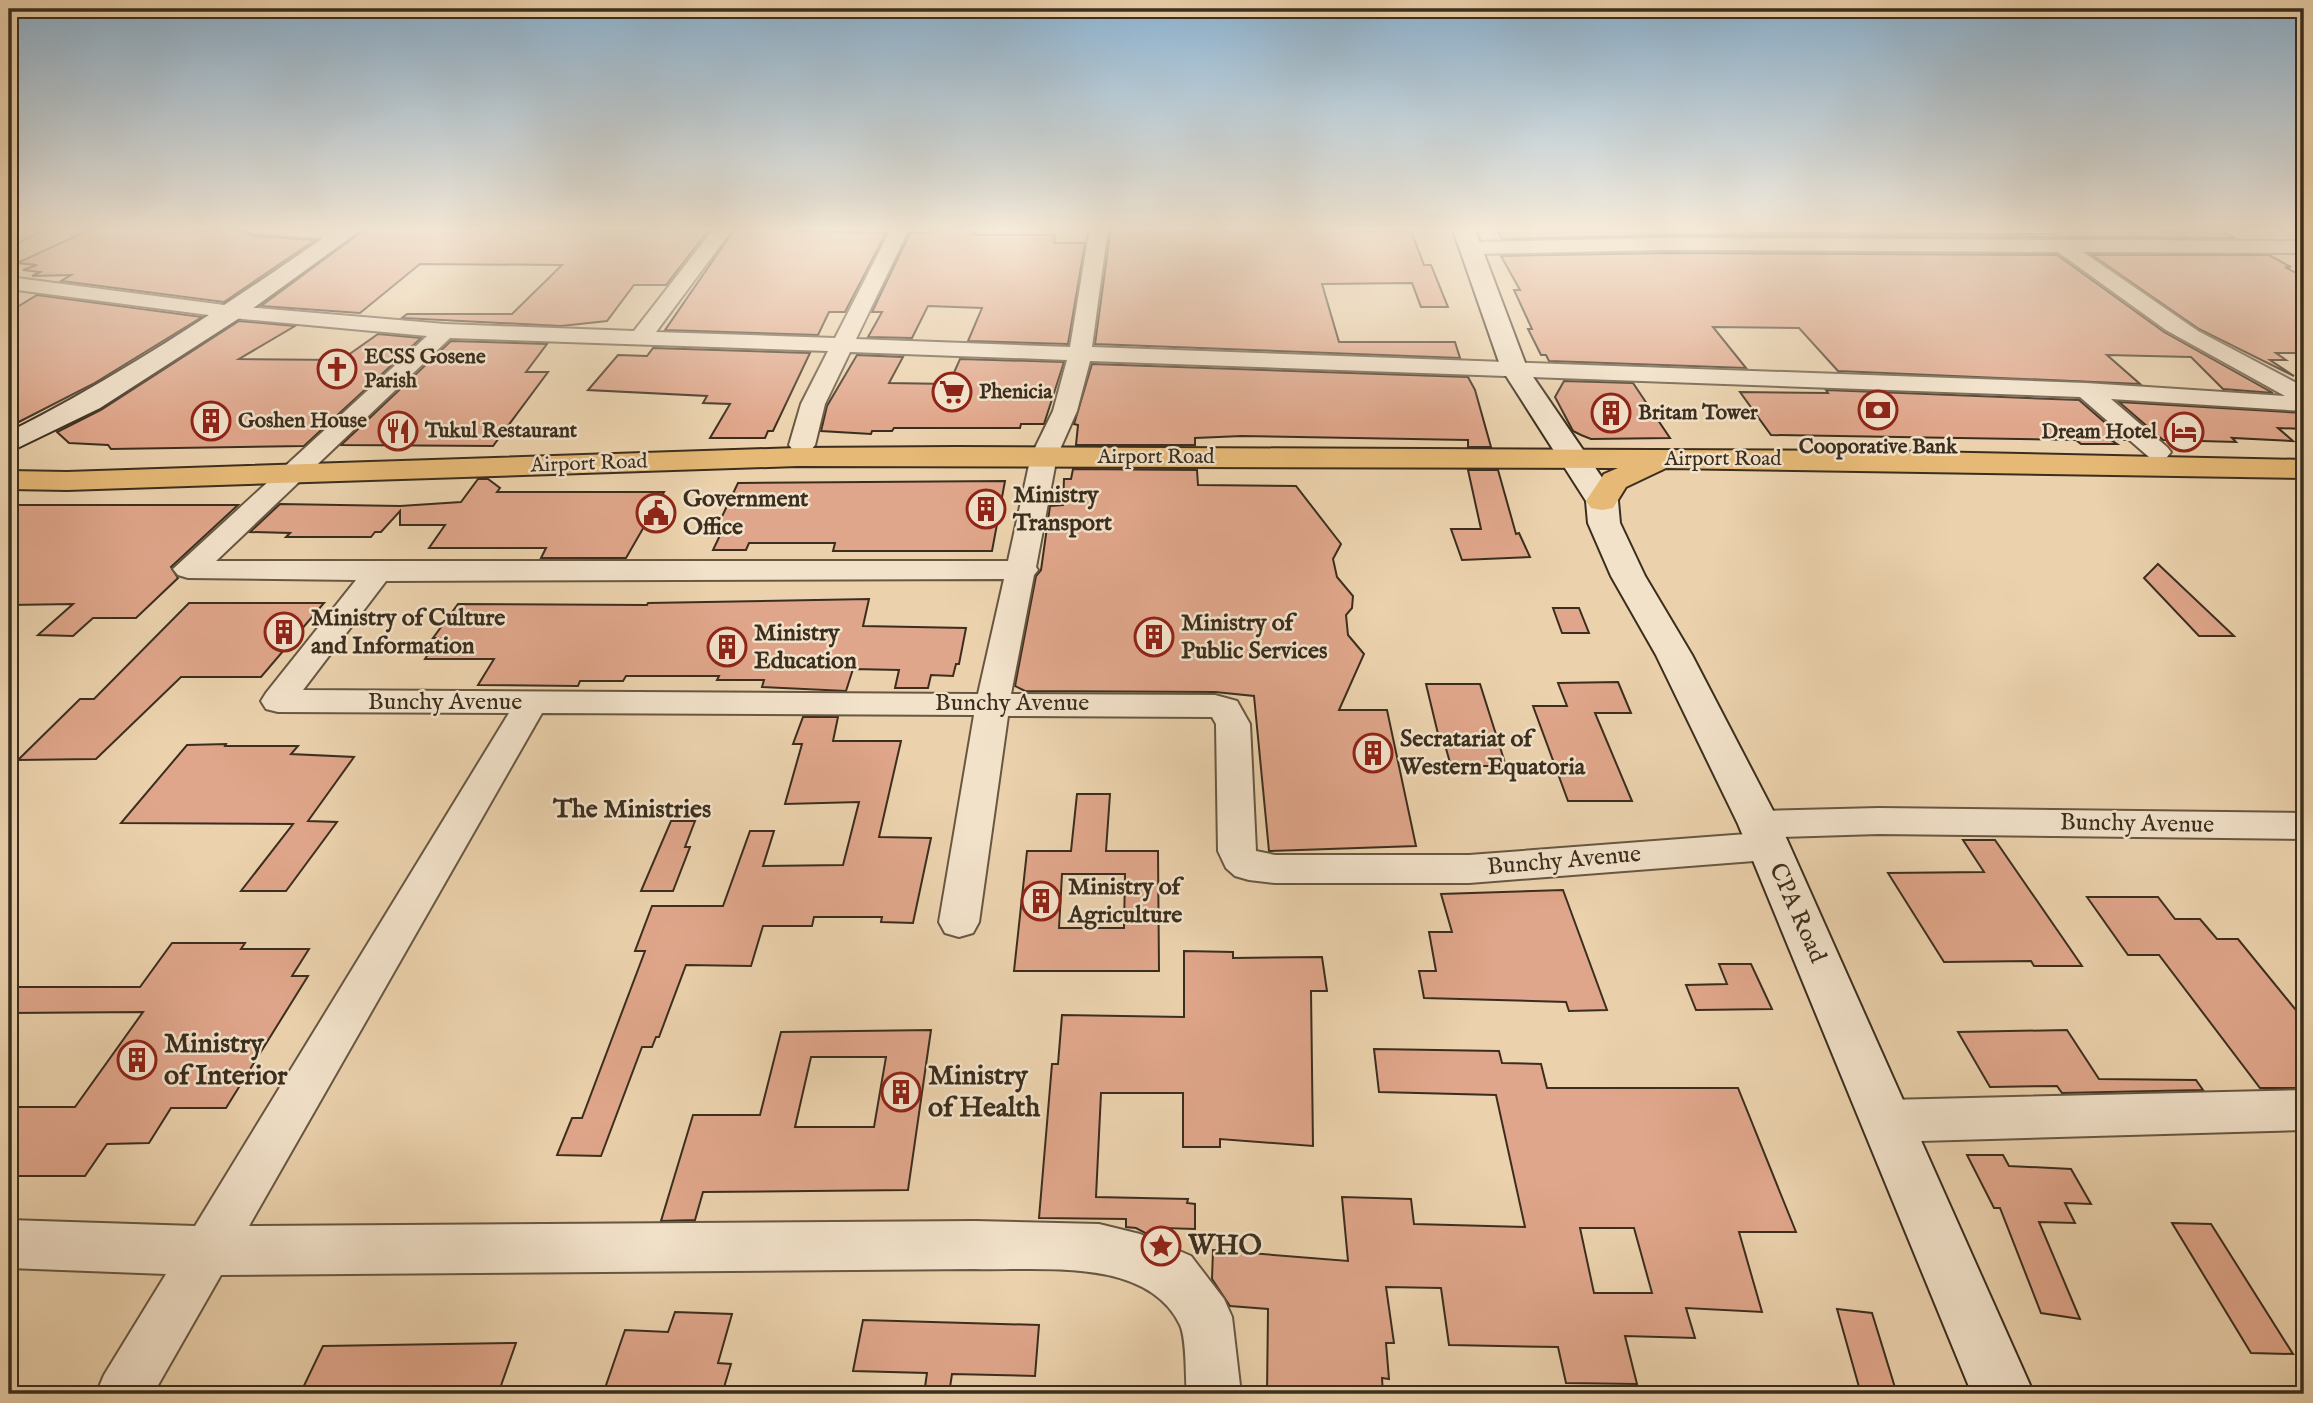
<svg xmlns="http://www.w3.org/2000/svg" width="2313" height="1403" font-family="'IM FELL English',serif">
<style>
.building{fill:#e0a68b;stroke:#3b2e1e;stroke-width:2;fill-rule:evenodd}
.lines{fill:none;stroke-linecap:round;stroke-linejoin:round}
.street-casing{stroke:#675742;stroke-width:4}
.secondary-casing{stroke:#3b2e1e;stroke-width:4}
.primary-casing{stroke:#3b2e1e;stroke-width:4}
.street{fill:#f2e2ca;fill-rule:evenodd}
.secondary{fill:#f2e2ca;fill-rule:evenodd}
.primary{fill:#e6b976;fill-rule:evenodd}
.labels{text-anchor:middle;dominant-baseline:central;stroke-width:5;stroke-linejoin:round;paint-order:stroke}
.far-poi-label{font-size:21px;font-weight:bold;fill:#3b2e1e;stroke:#f2e2ca;text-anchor:start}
.far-street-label{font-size:21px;fill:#3b2e1e;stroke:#f2e2ca}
.poi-label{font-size:24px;font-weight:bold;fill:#3b2e1e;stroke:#f2e2ca;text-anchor:start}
.street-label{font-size:24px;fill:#3b2e1e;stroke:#f2e2ca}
.neighbourhood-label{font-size:26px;font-weight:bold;fill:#3b2e1e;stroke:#f2e2ca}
.near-poi-label{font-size:28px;font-weight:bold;fill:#3b2e1e;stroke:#f2e2ca;text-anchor:start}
</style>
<rect width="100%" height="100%" fill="#ebd2ad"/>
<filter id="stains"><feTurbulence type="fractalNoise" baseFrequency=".00286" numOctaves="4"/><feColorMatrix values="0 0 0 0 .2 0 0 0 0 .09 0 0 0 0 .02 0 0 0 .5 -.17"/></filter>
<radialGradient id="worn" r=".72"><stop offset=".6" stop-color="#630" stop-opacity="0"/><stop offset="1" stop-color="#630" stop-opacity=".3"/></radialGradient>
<!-- building -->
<g class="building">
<polygon points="96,227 243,230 252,236 315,240 224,302 61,281 71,275 32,276 40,272 23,270 37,265 17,263"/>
<polygon points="368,227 552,230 711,227 666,285 634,285 607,321 561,326 402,318 407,314 512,314 562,265 420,264 360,313 261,306"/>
<polygon points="736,227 799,227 797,231 886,233 845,312 829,312 818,335 665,330"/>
<polygon points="931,227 977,228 974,235 1055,235 1054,243 1085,243 1068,344 968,341 982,308 928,306 912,338 868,337 882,312 872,312 910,233 929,233"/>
<polygon points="1111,227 1348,227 1349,231 1411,231 1424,265 1431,265 1448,307 1421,307 1412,283 1322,284 1339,342 1455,342 1460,358 1095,344"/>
<polygon points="1496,227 1745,227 1750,233 2056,234 2047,227 2215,227 2235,238 1668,235 1502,239"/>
<polygon points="1668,253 2057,255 2164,332 2273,393 2223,389 2191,357 2107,355 2140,384 1838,371 1799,328 1713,327 1746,368 1549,361 1546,355 1541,355 1528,329 1532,329 1514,290 1520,290 1501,256"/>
<polygon points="2092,255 2269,255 2291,267 2285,267 2304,277 2304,353 2276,353 2286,360 2270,360 2294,376 2199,329"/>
<polygon points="37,295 202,317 93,384 9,427 9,312"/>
<polygon points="239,321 295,326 239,359 341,360 378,334 421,338 304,446 111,449 108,445 69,443 57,432 101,410"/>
<polygon points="451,341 547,344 526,372 548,372 493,446 341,445"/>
<polygon points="653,348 810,353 773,431 768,431 765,438 710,438 730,404 703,403 707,396 588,390 618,355 647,356"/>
<polygon points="857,355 903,357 889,383 949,384 960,359 1064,362 1044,424 1021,424 1020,428 894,428 892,431 872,431 871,434 821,431 827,406"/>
<polygon points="1092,364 1468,377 1475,390 1491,447 1468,447 1468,440 1242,436 1195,438 1195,445 1076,445 1078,425 1074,424"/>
<polygon points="1564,381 1633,383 1670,438 1591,439 1581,435 1573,431 1555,397"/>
<polygon points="1826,390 2079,400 2125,440 2111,440 2117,444 2081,444 2076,440 1771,435 1740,392 1828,393"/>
<polygon points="2119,402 2304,413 2304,429 2278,428 2293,441 2232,438 2236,442 2163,440"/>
<polygon points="1073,469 1197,470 1198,485 1296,486 1341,544 1333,559 1337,577 1353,596 1352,608 1346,615 1348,635 1364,654 1339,710 1387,710 1416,846 1269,851 1254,696 1215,692 1025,691 1015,686 1036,576 1041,570 1050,506 1063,505 1064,479 1071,479"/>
<polygon points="1468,470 1498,470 1516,534 1519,533 1530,557 1462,560 1451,529 1481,529"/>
<polygon points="478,479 488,479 500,488 497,492 664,492 626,558 541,558 546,548 429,548 445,525 400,525 400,511 381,532 375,532 371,537 286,537 290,533 250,532 280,504 400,506 461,502"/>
<polygon points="1005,481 992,551 833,551 835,543 749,543 746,550 713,550 723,529 716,529 738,483"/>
<polygon points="9,505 238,505 171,567 178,578 136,618 93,618 73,636 38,635 73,604 9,605"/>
<polygon points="2158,564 2234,636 2199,636 2144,578"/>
<polygon points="869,599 863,626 966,628 959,664 956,664 953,676 931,675 928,688 895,688 899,670 853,669 846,691 762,687 764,680 717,680 719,676 626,676 623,681 580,681 578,686 478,685 494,659 425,659 439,638 433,638 458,604 647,605 648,603"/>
<polygon points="189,603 324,603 261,677 181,677 96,759 18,760 80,699 94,699"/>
<polygon points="1553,608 1579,608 1589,633 1562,633"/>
<polygon points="1618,682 1631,713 1595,713 1632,801 1568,801 1533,706 1567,706 1558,683"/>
<polygon points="1426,684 1480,684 1506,766 1451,766 1443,738 1439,738"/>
<polygon points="803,717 838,717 833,741 901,741 879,837 931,838 913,923 881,922 882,917 814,917 812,926 763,926 751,966 686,965 659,1037 656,1037 652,1047 642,1047 601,1156 557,1155 572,1118 582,1118 645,951 635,951 652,906 723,906 750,831 774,831 763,866 843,865 859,802 785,804 802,744 793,744"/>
<polygon points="226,744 225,746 298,746 291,754 354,757 308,821 337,822 286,891 241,891 293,824 121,823 187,745"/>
<path d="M1077 794H1110L1106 851H1158L1159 971H1014L1027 851H1071ZM1062 874H1125L1124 928H1059Z"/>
<polygon points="671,821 695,821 685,847 690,847 673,891 641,891"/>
<polygon points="1963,840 1995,840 2082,966 2034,966 2031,961 1944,962 1888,873 1984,872"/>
<polygon points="1563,890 1607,1010 1569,1011 1566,1002 1424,998 1419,971 1436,971 1429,932 1452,932 1441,894"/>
<polygon points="2087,897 2158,897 2175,919 2200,919 2217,939 2238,939 2304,1020 2304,1088 2260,1088 2159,955 2128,955"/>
<polygon points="172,943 245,943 241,949 309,949 292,976 308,976 226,1108 171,1108 149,1143 107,1144 85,1176 9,1176 9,1107 75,1107 143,1012 9,1013 9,987 140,987"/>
<polygon points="1184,951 1233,952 1233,958 1322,957 1327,991 1311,991 1313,1146 1220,1139 1220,1147 1183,1147 1183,1093 1101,1093 1096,1197 1188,1199 1187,1203 1195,1204 1195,1229 1163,1228 1162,1235 1149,1235 1136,1228 1126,1227 1126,1219 1039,1218 1052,1064 1058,1064 1062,1015 1184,1017"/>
<polygon points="1719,964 1751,964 1772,1009 1696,1010 1686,985 1727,984"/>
<path d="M931 1030 908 1190 703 1192 695 1220 661 1221 693 1115H760L781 1032ZM811 1057H886L874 1127H795Z"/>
<polygon points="2067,1030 2099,1079 2196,1080 2203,1090 2062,1093 2057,1086 1990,1087 1958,1032"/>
<path d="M1374 1049 1499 1051 1502 1063 1541 1064 1547 1088H1738L1796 1232H1739L1762 1312 1686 1308 1695 1338 1625 1336 1637 1384 1566 1383 1558 1347 1449 1345 1441 1288 1386 1287 1394 1343H1386L1389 1379 1382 1378 1383 1394H1267L1268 1309 1230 1306 1212 1279 1213 1250 1348 1261 1342 1197 1411 1199 1414 1224 1525 1227 1496 1095 1379 1092ZM1580 1228H1634L1652 1293H1594Z"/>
<polygon points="1967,1155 2003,1155 2009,1166 2071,1169 2091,1204 2065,1203 2075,1223 2039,1222 2080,1319 2041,1313 2000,1208 1994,1208"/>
<polygon points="2172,1223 2211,1224 2293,1354 2251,1353"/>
<polygon points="1837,1309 1872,1313 1897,1394 1861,1394"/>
<polygon points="675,1312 732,1314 718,1363 731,1364 722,1394 603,1394 625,1330 668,1332"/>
<polygon points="863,1320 1039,1325 1035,1376 952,1374 949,1394 924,1394 927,1373 853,1371"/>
<polygon points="516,1343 498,1394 300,1394 323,1346"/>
</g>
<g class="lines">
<defs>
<g id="street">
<polygon points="22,227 46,227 9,247 9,234"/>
<polygon points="243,227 351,230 353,234 344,240 252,233"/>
<path d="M715 227H734L656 332 835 338 892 227H910L856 339 1070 347 1090 227H1108L1092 347 2086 383 2285 396 2166 330 2058 252 1668 250 1472 254 1462 248 1472 242 1668 238 2304 241V253L2083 252 2198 331 2304 387V411L2111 399 2167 447 2171 452 2167 457H2149L2080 397 1090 361 1077 411 1057 456 1036 567 1038 570 1034 575 1011 694 1215 695 1237 701 1250 724 1256 851 1275 855H1469L1747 834 1740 824 1746 815 1759 811 1879 808 2304 813V839L1879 834 1781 837 1786 846 1780 856 1767 860 1469 883H1275L1249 880 1235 876 1226 868 1218 851 1216 724 1212 717 1008 716 979 922 973 933 959 937 945 933 939 922 974 715 542 713 249 1226 975 1221 1099 1224 1140 1234 1191 1256 1224 1299 1232 1317 1241 1394H1187C1185 1377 1187 1340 1180 1325 1147 1256 1039 1271 975 1269L221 1275 153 1394H96L104 1375 166 1274 9 1268V1220L195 1226 509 713 278 712 266 709 261 701 266 693 356 580 188 578 178 575 173 569 427 336 232 318 9 289V277L232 306 445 324 634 331ZM450 338 828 351 801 404 789 445 793 450H811L815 445 825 404 850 352 1067 360 1053 411 1031 456 1008 561H216ZM1004 579 978 694 303 690 386 581Z"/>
<polygon points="2304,1090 2304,1130 1886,1142 1870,1136 1863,1121 1870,1106 1886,1100"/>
</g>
<g id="secondary">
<path d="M339 227H365L241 317 100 408 9 452V432C125 374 232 301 339 227Z"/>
<polygon points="1452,227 1474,227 1527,368 1618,501 1620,523 1645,576 1692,655 1780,824 2034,1394 1972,1394 1738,824 1656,655 1611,576 1588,523 1586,501 1501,368"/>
</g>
<polygon id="primary" points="956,447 1875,451 2304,460 2304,478 1666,468 1626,487 1613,508 1602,510 1591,508 1586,501 1604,474 1618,468 797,466 67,490 9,489 9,471 67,472 797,448"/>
</defs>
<!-- street casing -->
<use href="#street" class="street-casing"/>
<!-- secondary casing -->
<use href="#secondary" class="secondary-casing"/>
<!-- primary casing -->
<use href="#primary" class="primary-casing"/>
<!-- street -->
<use href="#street" class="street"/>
<!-- secondary -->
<use href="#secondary" class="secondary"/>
<!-- primary -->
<use href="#primary" class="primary"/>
</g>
<!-- sky -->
<linearGradient id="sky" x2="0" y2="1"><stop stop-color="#8bb4d4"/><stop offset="0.54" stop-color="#f6ebda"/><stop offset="1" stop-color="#f6ebda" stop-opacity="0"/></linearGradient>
<rect width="2313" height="424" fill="url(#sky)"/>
<!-- icons -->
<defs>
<symbol id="church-ring" viewBox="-11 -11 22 22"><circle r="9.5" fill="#f2e2ca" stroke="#8f2418" stroke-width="1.5"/><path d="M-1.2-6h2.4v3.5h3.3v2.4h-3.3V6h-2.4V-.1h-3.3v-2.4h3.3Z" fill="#8f2418"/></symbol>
<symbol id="supermarket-ring" viewBox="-11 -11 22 22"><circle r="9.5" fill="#f2e2ca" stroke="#8f2418" stroke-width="1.5"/><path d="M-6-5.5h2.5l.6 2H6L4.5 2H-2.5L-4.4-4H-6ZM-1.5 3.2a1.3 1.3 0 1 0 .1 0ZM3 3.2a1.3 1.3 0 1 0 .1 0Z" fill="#8f2418"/></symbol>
<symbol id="bank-ring" viewBox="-11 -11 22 22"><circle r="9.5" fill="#f2e2ca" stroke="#8f2418" stroke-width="1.5"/><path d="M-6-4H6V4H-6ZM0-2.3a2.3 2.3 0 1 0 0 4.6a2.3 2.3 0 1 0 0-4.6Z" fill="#8f2418"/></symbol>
<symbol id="building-ring" viewBox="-11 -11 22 22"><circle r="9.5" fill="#f2e2ca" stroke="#8f2418" stroke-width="1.5"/><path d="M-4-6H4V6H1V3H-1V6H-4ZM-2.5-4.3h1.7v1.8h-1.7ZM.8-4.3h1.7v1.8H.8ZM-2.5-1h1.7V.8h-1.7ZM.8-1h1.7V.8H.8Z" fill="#8f2418"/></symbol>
<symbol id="restaurant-ring" viewBox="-11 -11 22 22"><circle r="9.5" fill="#f2e2ca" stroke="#8f2418" stroke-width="1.5"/><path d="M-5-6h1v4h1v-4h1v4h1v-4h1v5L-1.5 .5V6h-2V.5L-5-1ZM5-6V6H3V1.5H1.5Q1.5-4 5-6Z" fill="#8f2418"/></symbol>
<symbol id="hotel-ring" viewBox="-11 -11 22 22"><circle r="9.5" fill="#f2e2ca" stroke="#8f2418" stroke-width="1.5"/><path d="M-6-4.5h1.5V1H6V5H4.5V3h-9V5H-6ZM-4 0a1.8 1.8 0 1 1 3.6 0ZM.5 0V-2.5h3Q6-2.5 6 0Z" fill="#8f2418"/></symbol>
<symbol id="civic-ring" viewBox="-11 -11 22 22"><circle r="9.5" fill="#f2e2ca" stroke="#8f2418" stroke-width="1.5"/><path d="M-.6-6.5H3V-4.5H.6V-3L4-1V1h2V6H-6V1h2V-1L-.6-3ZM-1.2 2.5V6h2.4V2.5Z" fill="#8f2418"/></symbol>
<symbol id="sight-ring" viewBox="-11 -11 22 22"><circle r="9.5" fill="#f2e2ca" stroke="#8f2418" stroke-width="1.5"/><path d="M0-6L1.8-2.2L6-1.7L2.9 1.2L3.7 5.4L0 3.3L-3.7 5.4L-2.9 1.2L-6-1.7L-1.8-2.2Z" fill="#8f2418"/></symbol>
</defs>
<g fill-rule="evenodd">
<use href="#church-ring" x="315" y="347" width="44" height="44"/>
<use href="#supermarket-ring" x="930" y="370" width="44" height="44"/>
<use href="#bank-ring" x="1856" y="388" width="44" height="44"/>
<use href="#building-ring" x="1589" y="391" width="44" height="44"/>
<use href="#building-ring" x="189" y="399" width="44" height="44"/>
<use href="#restaurant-ring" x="376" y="409" width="44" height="44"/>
<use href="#hotel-ring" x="2162" y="410" width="44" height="44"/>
<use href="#building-ring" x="964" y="487" width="44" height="44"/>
<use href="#civic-ring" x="634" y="491" width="44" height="44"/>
<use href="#building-ring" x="262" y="610" width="44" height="44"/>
<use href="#building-ring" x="1132" y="615" width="44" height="44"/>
<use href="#building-ring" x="705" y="625" width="44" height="44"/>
<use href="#building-ring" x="1351" y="731" width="44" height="44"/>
<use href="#building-ring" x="1019" y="879" width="44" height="44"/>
<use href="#building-ring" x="115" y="1038" width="44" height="44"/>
<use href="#building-ring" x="879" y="1070" width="44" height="44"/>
<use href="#sight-ring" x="1139" y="1224" width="44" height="44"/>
</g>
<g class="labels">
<!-- far-poi labels -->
<g class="far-poi-label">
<text x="364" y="357">ECSS Gosene<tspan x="364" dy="24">Parish</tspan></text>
<text x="979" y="392">Phenicia</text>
<text x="1638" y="413">Britam Tower</text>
<text x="238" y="421">Goshen House</text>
<text x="425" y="431">Tukul Restaurant</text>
<text x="2157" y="432" text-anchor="end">Dream Hotel</text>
<text x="1878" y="447" text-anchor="middle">Cooporative Bank</text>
</g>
<!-- far-street labels -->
<g class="far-street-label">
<text x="1156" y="457">Airport Road</text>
<text x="1723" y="459">Airport Road</text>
<text transform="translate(589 464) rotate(-2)">Airport Road</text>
</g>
<!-- poi labels -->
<g class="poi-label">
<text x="1013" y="495">Ministry<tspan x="1013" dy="28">Transport</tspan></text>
<text x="683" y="499">Government<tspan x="683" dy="28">Office</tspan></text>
<text x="311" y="618">Ministry of Culture<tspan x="311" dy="28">and Information</tspan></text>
<text x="1181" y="623">Ministry of<tspan x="1181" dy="28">Public Services</tspan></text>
<text x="754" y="633">Ministry<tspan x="754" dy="28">Education</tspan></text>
<text x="1400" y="739">Secratariat of<tspan x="1400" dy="28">Western Equatoria</tspan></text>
<text x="1068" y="887">Ministry of<tspan x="1068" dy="28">Agriculture</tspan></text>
</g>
<!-- street labels -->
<g class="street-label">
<text x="445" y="702">Bunchy Avenue</text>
<text x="1012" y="703">Bunchy Avenue</text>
<text transform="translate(2137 824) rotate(1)">Bunchy Avenue</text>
<text transform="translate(1564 861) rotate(-5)">Bunchy Avenue</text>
<text transform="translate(1797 913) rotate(66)">CPA Road</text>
</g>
<!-- neighbourhood labels -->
<g class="neighbourhood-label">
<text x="632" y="809">The Ministries</text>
</g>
<!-- near-poi labels -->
<g class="near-poi-label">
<text x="164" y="1044">Ministry<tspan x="164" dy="32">of Interior</tspan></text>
<text x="928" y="1076">Ministry<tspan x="928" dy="32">of Health</tspan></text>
<text x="1188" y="1246">WHO</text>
</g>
</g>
<!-- margin -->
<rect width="2313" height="1403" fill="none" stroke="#ebd2ad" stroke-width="35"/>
<rect x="10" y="10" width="2292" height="1382" fill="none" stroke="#3b2e1e" stroke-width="3.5"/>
<rect x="18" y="18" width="2278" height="1368" fill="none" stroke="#3b2e1e" stroke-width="2"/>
<rect width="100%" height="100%" filter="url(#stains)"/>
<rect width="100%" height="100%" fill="url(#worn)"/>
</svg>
